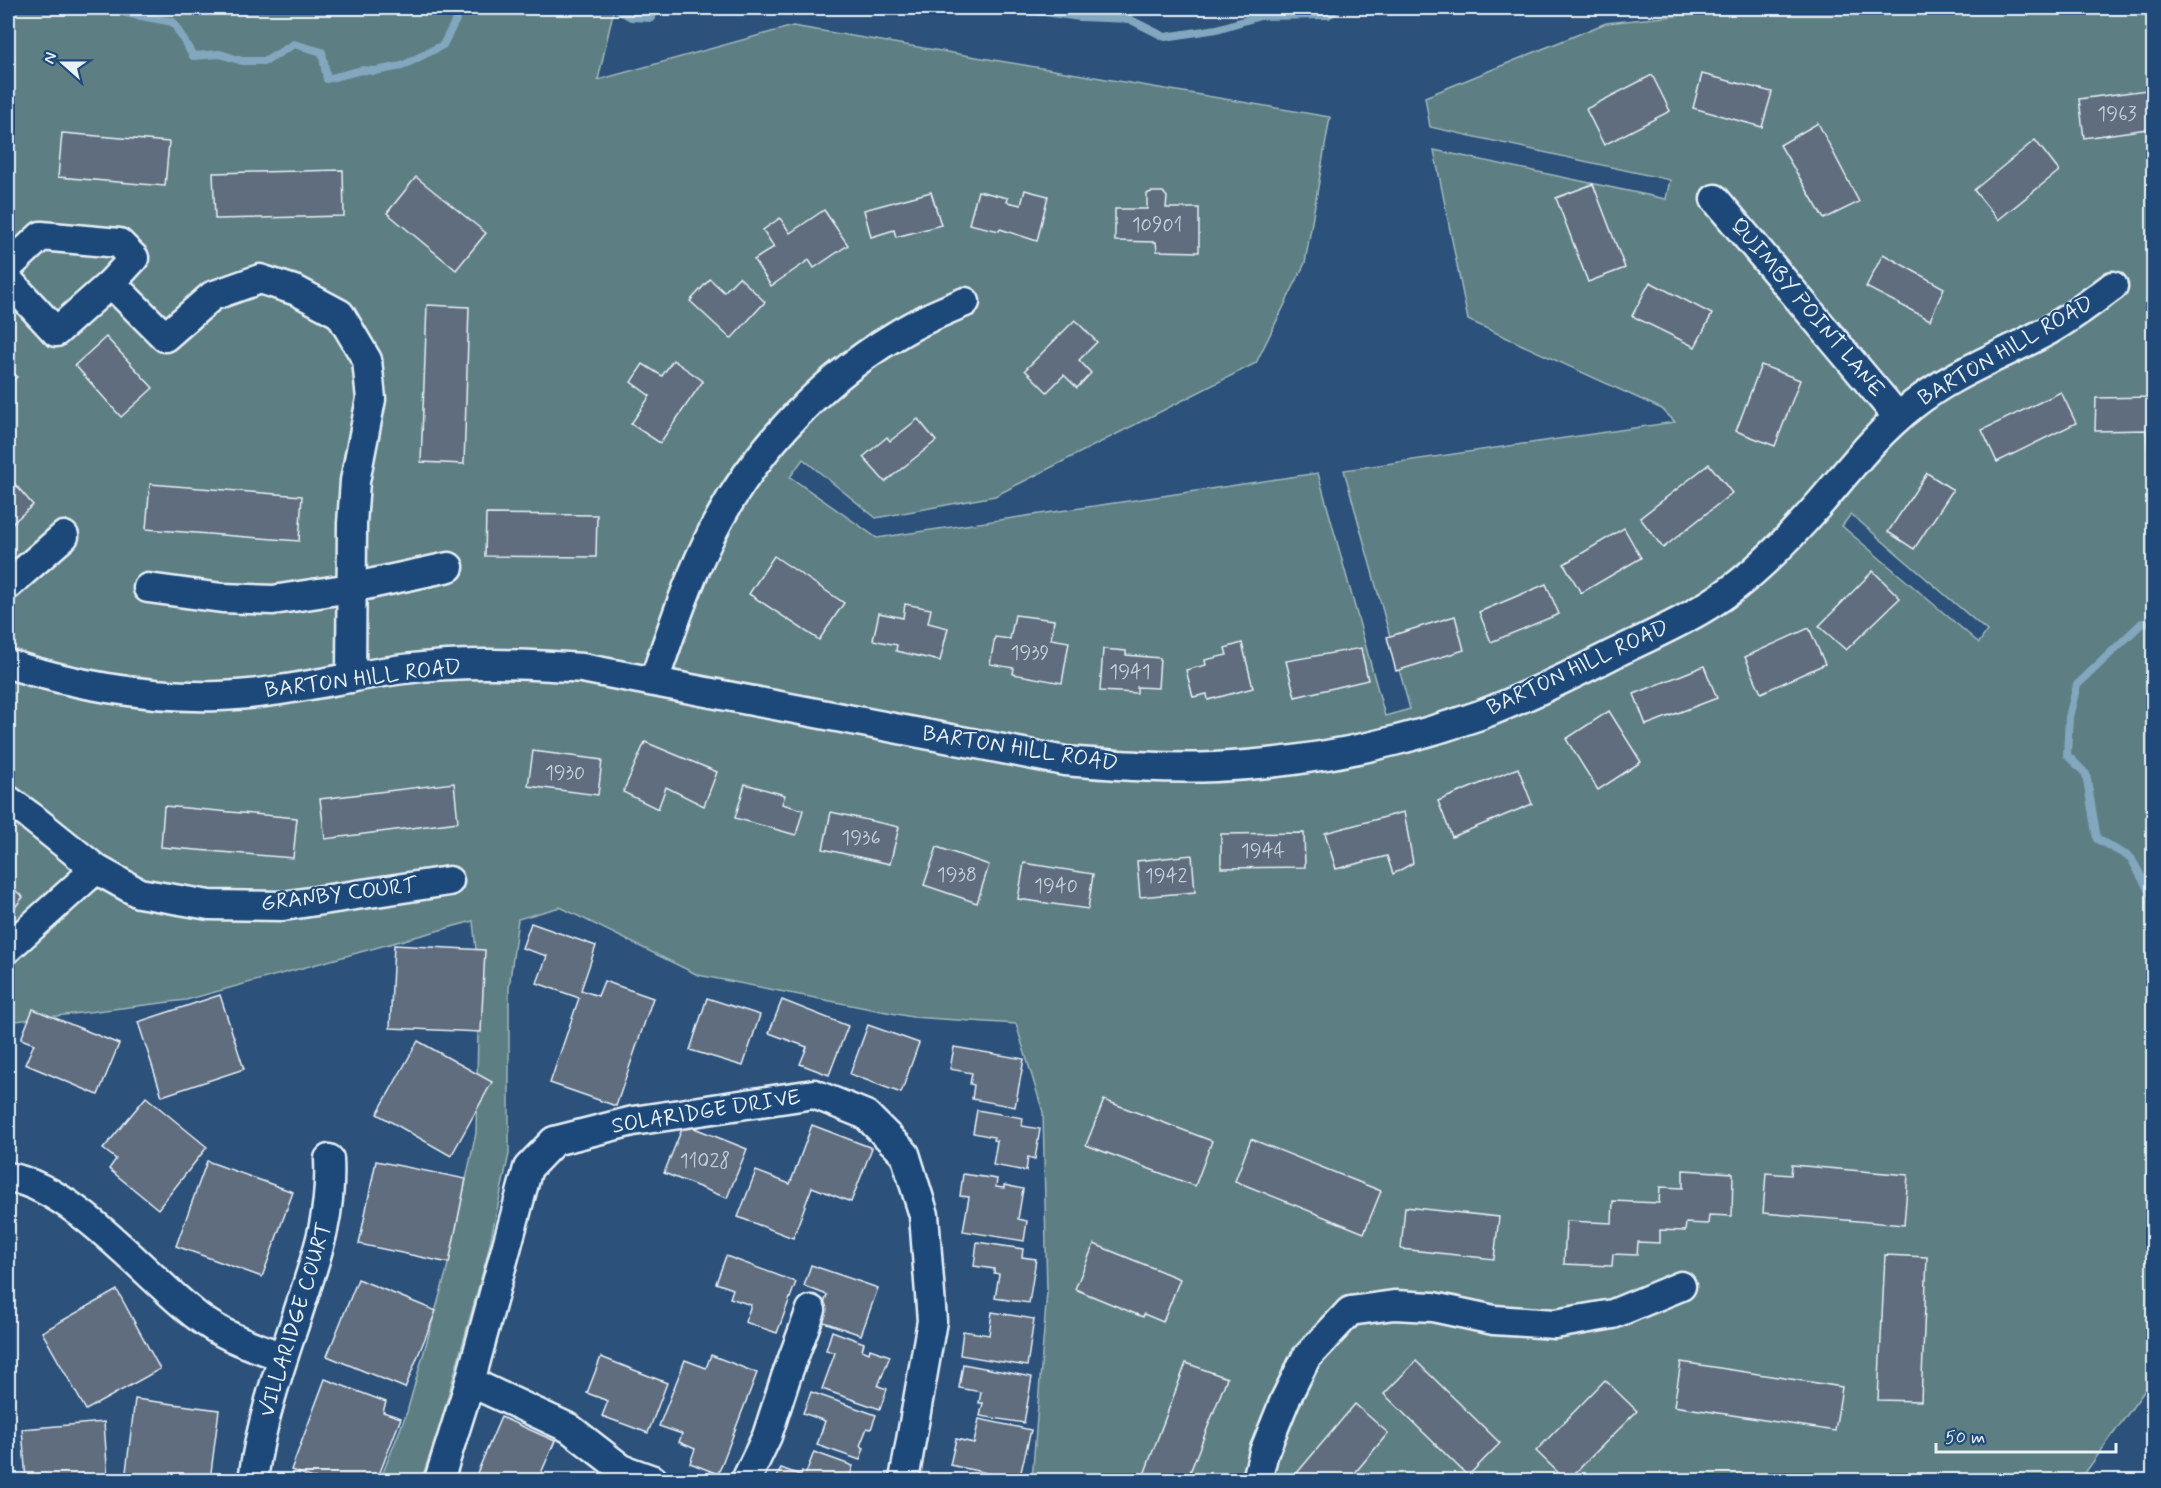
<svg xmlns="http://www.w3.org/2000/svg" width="2161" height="1488" font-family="Mynerve,sans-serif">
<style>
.green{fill:#5d7f83;stroke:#a2b8be;stroke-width:1.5;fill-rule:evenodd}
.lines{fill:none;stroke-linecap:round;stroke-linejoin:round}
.stream{stroke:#82a7be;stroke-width:8}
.building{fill:#606d7f;stroke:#e8f1f8;stroke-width:1.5}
.minor-casing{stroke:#e8f1f8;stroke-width:33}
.minor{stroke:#1f4a7a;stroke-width:28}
.labels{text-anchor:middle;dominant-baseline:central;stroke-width:4.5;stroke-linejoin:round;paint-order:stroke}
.number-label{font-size:20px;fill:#c6d0da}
.street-label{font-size:22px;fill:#e8f1f8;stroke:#1f4a7a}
</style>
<rect width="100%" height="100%" fill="#2c517b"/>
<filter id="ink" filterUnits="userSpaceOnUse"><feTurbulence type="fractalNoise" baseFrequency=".0167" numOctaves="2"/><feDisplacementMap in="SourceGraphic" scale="12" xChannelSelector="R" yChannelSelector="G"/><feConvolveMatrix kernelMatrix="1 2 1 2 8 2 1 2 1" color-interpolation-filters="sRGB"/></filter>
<g filter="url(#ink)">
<!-- green -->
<path class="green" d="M8 8H614L598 80 793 26 1330 117 1305 263 1256 363 995 496 876 518 803 459 790 477 877 538 1318 473 1385 716 1410 709 1344 470 1675 422 1662 409 1468 320 1434 150 1666 199 1670 180 1430 127 1425 97 1606 23 1751 8H2153V1379L2080 1480H1032L1047 1292 1043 1112 1016 1024 912 1017 698 975 560 907 518 919 509 988V1154L487 1257 438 1432 421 1480H380L407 1412 446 1273 476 1133 479 978 473 921 186 1000 8 1022ZM1851 514 1987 631 1979 643 1842 526Z"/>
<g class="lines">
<!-- stream -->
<g class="stream">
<polyline points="124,8 125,13 173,22 193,56 220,54 242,61 266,61 294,44 322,52 327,79 362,70 375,71 402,66 443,45 462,8"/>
<polyline points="615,8 631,17 651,18 657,8"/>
<polyline points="1015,8 1080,17 1129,19 1165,37 1217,29 1260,16 1328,15 1340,8"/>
<polyline points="2154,624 2142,623 2077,685 2069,717 2067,755 2086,774 2097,839 2131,858 2154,900"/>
</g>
</g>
<!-- building -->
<g class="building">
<polygon points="1702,74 1772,92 1762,127 1693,108"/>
<polygon points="1652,75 1670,111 1604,145 1586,109"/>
<polygon points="2154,89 2154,128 2084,138 2079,99"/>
<polygon points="1818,123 1859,202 1824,219 1780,145"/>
<polygon points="62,133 169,142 165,186 58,177"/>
<polygon points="2035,140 2059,171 1998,220 1974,190"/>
<polygon points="343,170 344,216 215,219 213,173"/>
<polygon points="416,177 486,233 456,270 387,213"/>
<polygon points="1593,184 1625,268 1588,282 1556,198"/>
<polygon points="1025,190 1048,196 1037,241 1000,229 999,231 969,224 978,191 1008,198 1007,202 1021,205"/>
<polygon points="931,192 941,225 896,237 894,230 871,237 864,210"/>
<polygon points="1151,192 1163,192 1167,197 1166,208 1199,208 1199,252 1157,251 1156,242 1115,241 1115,209 1147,209 1147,194"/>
<polygon points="824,210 848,245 814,268 809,260 771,286 754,260 774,247 763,230 780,218 790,233"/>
<polygon points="1883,254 1944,288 1930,320 1866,287"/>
<polygon points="739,277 765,302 731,339 690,301 710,279 724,292"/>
<polygon points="1650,282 1712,314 1695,347 1632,316"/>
<polygon points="427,305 469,307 464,464 421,462"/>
<polygon points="1075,320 1097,342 1079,360 1091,373 1077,388 1064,375 1047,392 1025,370"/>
<polygon points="106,337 153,388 121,417 75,365"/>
<polygon points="673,360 703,381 660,443 631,424 650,396 631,382 643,364 662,376"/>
<polygon points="1761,365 1800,380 1775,446 1736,431"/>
<polygon points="8,366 17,377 8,385"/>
<polygon points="2061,392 2076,423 1997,462 1982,430"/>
<polygon points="2154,397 2154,449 2148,450 2146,430 2095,431 2096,398"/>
<polygon points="918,419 936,441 885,482 863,457 887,437 890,441"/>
<polygon points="1709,464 1732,493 1663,548 1640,518"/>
<polygon points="1927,473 1953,490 1914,549 1888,532"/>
<polygon points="8,476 33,505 8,527"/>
<polygon points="150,484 302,496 299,541 146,529"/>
<polygon points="486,514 597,515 596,557 485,556"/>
<polygon points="1624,528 1641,558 1581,593 1564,564"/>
<polygon points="774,556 844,603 819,640 749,594"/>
<polygon points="1873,571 1900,598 1846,650 1819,626"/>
<polygon points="1546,584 1559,614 1491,642 1479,612"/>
<polygon points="905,604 931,609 928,623 948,628 940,661 896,651 897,645 873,640 879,613 903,618"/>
<polygon points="1015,615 1054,620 1051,639 1069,642 1062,683 1013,674 1014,668 990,664 995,637 1010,639"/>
<polygon points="1455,616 1464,650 1396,671 1387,637"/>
<polygon points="1809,628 1825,664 1761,693 1745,657"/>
<polygon points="1242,643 1253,688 1208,700 1207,694 1193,697 1186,670 1206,665 1205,660 1227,655 1225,648"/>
<polygon points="1361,648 1368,680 1295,697 1286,661"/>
<polygon points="1103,649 1126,651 1126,655 1160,658 1158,688 1137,687 1137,693 1100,691"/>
<polygon points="1704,666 1717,698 1646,725 1634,694"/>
<polygon points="1609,711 1641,762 1598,790 1566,739"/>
<polygon points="645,742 717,772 704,806 666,787 658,809 623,792"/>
<polygon points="533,751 602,760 598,795 528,786"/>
<polygon points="1518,768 1532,804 1452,837 1438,801"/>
<polygon points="454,783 458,822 325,839 320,799"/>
<polygon points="745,784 785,795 782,804 803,810 796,835 735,818"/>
<polygon points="164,806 297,818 293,858 161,847"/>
<polygon points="831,812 899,827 890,864 823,849"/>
<polygon points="1404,812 1413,863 1393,874 1387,856 1336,869 1325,833"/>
<polygon points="1304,833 1305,867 1221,868 1221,834"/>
<polygon points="937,847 989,865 977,903 924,885"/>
<polygon points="1192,855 1195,892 1140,897 1137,861"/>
<polygon points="1024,863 1093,874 1088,909 1018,899"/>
<polygon points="8,884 23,897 8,916"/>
<polygon points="531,923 596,946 581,990 598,996 604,981 653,998 616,1106 550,1083 579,998 537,983 547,956 522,948"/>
<polygon points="394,945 485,950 481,1032 390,1028"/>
<polygon points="220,995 244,1069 162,1096 138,1022"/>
<polygon points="707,998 760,1015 743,1066 690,1050"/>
<polygon points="782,1000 848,1026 829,1075 800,1064 807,1047 769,1033"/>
<polygon points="33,1009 119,1044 98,1095 25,1064 34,1044 21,1039"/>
<polygon points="868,1025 919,1043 901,1093 850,1074"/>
<polygon points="418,1041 492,1082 451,1156 377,1114"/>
<polygon points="954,1047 1024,1059 1015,1107 972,1099 974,1085 970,1084 972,1073 950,1069"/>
<polygon points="146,1097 207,1147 158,1209 109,1169 116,1159 103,1149"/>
<polygon points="1104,1100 1212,1141 1195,1186 1086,1145"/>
<polygon points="977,1110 1023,1118 1022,1126 1040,1129 1035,1159 1028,1157 1026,1171 993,1165 997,1141 993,1140 994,1137 973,1133"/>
<polygon points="684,1124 747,1149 727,1198 664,1173"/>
<polygon points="812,1125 872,1148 851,1202 812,1187 793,1238 738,1217 756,1171 790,1184"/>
<polygon points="1251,1139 1381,1191 1364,1233 1235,1181"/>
<polygon points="207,1161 293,1192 262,1277 176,1246"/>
<polygon points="376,1161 466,1179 449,1263 359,1244"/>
<polygon points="1792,1165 1908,1175 1904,1225 1763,1213 1766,1173 1791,1175"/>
<polygon points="1683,1170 1733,1173 1732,1216 1709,1215 1708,1224 1686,1223 1685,1231 1660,1230 1660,1243 1638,1242 1637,1255 1613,1254 1612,1266 1564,1264 1566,1221 1612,1223 1613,1201 1659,1203 1660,1187 1683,1188"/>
<polygon points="963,1174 997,1179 996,1187 1004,1188 1004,1185 1023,1189 1018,1219 1027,1221 1024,1241 963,1231 969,1197 960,1196"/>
<polygon points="1405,1207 1499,1217 1494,1259 1401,1249"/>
<polygon points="977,1242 1023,1249 1022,1257 1036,1259 1029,1303 995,1298 999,1274 994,1273 994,1269 974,1266"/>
<polygon points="1094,1244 1180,1279 1163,1322 1144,1314 1143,1317 1075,1289"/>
<polygon points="1885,1255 1927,1257 1921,1401 1878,1400"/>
<polygon points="726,1256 796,1282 777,1333 745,1322 751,1305 730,1298 733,1289 716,1283"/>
<polygon points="811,1265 878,1288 861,1335 818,1320 827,1295 804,1286"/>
<polygon points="358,1279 436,1311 405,1388 327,1356"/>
<polygon points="117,1290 160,1369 86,1410 42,1332"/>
<polygon points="992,1312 1034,1319 1027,1366 960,1355 963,1331 989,1335"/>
<polygon points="832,1331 864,1343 862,1350 869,1353 870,1349 890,1356 878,1386 887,1389 880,1409 822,1389 835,1353 826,1350"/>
<polygon points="711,1355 757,1373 718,1474 690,1463 695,1449 679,1442 682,1434 659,1426 685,1360 706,1368"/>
<polygon points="601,1357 667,1383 648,1433 602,1416 608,1401 587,1393"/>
<polygon points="1416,1361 1500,1443 1468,1476 1384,1394"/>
<polygon points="1681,1362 1842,1387 1835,1431 1674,1406"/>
<polygon points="1186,1363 1227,1378 1187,1480 1142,1480"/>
<polygon points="963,1364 1032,1377 1024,1423 980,1416 983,1403 979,1403 981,1392 959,1388"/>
<polygon points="325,1379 386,1402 383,1412 401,1418 377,1480 319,1480 291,1470"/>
<polygon points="1605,1380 1637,1411 1568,1480 1566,1480 1536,1451"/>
<polygon points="811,1392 876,1415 871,1429 867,1428 860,1446 864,1448 860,1460 817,1445 825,1421 803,1413"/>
<polygon points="135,1399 219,1410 210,1480 125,1480"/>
<polygon points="1355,1404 1388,1433 1349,1480 1291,1480"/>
<polygon points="501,1417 555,1441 538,1480 474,1480"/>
<polygon points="979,1419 1031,1430 1019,1480 950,1465 956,1439 974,1443"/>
<polygon points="104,1422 108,1480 26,1480 22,1429"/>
<polygon points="814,1452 853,1466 849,1479 841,1476 840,1480 776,1480 781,1468 800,1475 802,1471 806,1473"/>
<polygon points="950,1474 983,1480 949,1480"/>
</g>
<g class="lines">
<defs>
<g id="minor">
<polyline points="1715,199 1898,417"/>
<polyline points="8,267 41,236 119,243 134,258 111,283 56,332 8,280"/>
<polyline points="111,283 165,337 212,296 260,279 297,291 340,314 367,360 371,399 355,481 352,524 351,678"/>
<polyline points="8,585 64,536"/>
<polyline points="148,588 222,598 273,600 351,588 449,567"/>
<path d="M8 664C75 685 148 698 219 696 282 694 342 677 404 669 463 661 523 664 582 668L1065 761C1115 765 1165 769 1215 767 1305 763 1395 745 1480 715 1525 698 1568 677 1611 655 1652 635 1695 617 1732 589 1765 564 1795 532 1822 501 1851 467 1877 433 1913 405 1954 372 2004 355 2049 330 2072 317 2093 301 2113 286"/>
<path d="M654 681C670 635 685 589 706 545 746 460 815 384 895 336 917 322 941 312 965 302"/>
<polyline points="8,800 30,816 96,869 139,893 209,905 283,906 449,881"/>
<polyline points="8,948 96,869"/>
<path d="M8 1177C75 1189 143 1274 197 1316 222 1336 253 1346 283 1357"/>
<polyline points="470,1382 569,1428 622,1469 653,1480"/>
<path d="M253 1480C260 1425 279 1369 297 1316 315 1260 332 1219 329 1159"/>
<polyline points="439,1480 470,1382 528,1168 554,1141 633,1121 814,1094 866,1115 905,1154 924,1215 932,1321 904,1480"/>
<polyline points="746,1480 767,1436 786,1377 811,1310"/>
<polyline points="1257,1480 1264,1452 1285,1400 1306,1358 1350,1311 1394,1305 1433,1307 1494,1320 1555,1324 1613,1314 1681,1286"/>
</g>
</defs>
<!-- minor casing -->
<use href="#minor" class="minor-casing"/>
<!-- minor -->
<use href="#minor" class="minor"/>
</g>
</g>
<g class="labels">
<!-- number labels -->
<g class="number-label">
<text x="2117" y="114">1963</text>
<text x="1157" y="225">10901</text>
<text x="1030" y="653">1939</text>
<text x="1130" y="672">1941</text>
<text x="565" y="773">1930</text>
<text x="861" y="838">1936</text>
<text x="1263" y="851">1944</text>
<text x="957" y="875">1938</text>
<text x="1166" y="876">1942</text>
<text x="1056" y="886">1940</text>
<text x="705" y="1161">11028</text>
</g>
<!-- street labels -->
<g class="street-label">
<text transform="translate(1807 308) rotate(50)">QUIMBY POINT LANE</text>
<text transform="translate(2006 351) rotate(-30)">BARTON HILL ROAD</text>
<text transform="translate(1578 668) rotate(-25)">BARTON HILL ROAD</text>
<text transform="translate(363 679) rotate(-7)">BARTON HILL ROAD</text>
<text transform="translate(1020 749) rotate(9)">BARTON HILL ROAD</text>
<text transform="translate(339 895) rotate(-7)">GRANBY COURT</text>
<text transform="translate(706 1112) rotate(-9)">SOLARIDGE DRIVE</text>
<text transform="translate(296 1320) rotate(-73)">VILLARIDGE COURT</text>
</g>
</g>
<!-- margin -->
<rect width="2161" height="1488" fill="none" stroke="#1f4a7a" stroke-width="30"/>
<rect x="15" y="15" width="2131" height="1458" fill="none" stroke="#e8f1f8" stroke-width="2" filter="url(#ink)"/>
<!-- north arrow -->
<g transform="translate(63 63) rotate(291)" stroke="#1f4a7a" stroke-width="4.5" paint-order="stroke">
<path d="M0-4.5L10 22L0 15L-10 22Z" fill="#e8f1f8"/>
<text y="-9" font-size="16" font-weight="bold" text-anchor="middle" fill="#e8f1f8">N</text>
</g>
<!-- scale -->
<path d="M1936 1443v9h180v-9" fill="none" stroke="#e8f1f8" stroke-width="3"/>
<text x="1945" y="1443" font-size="18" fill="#e8f1f8" stroke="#1f4a7a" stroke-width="4.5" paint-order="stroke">50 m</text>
</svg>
